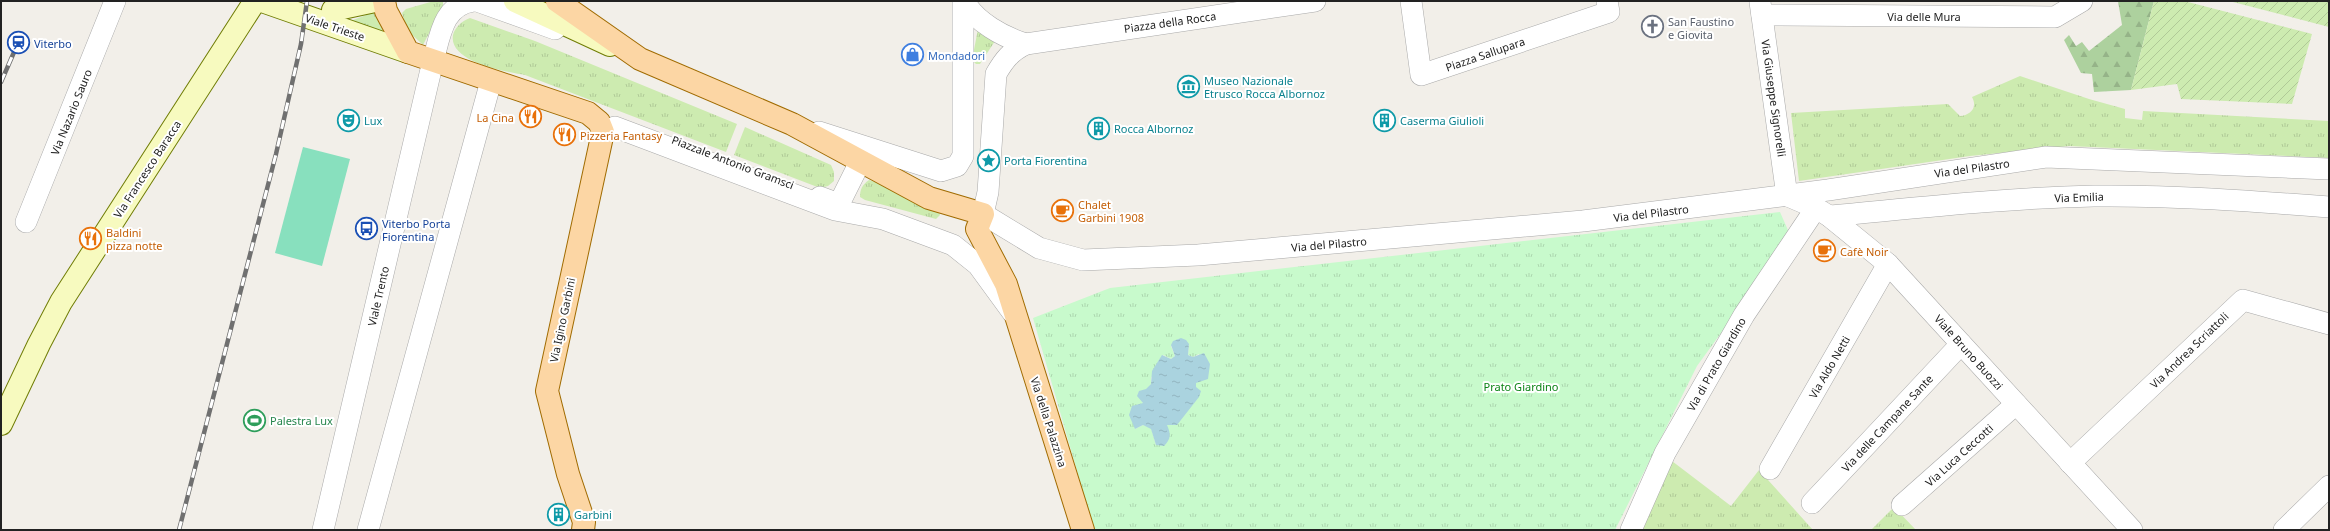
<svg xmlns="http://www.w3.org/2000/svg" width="2330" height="531" font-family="'Noto Sans',sans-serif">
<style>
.grass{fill:url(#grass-tufts)}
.forest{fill:url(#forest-firs)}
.park{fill:url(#park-tufts);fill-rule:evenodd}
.garden{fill:url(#garden-furrows)}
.pitch{fill:#88e0be}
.water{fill:url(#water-ripples)}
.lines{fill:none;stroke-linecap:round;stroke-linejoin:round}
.minor-casing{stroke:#a9a9a9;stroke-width:22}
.secondary-casing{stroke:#707d05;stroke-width:24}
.primary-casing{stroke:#a06b00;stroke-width:24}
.minor{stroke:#fff;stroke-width:21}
.secondary{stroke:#f7fabf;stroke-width:22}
.primary{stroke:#fcd6a4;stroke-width:22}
.rail-casing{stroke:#707070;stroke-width:4.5}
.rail{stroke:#fff;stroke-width:3;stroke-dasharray:9;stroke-linecap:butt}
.labels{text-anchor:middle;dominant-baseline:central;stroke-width:4;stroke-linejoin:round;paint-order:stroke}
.street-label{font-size:11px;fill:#222;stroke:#fff}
.worship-label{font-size:11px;fill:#5b616d;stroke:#fff;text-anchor:start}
.transit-label{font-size:11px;fill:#164399;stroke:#fff;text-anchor:start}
.shop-label{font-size:11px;fill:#366cbe;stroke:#fff;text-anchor:start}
.culture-label{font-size:11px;fill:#0d838f;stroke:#fff;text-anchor:start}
.food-label{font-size:11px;fill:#c56008;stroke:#fff;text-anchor:start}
.park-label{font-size:11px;fill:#0c8416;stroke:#fff}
.leisure-label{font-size:11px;fill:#27864d;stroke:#fff;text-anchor:start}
</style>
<defs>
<pattern id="grass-tufts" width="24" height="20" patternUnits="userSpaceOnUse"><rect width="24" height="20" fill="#cdebb0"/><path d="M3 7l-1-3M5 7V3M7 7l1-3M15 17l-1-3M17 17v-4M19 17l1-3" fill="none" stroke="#b0c997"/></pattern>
<pattern id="forest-firs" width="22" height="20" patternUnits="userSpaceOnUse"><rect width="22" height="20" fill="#add19e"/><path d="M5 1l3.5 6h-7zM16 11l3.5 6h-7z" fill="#95b388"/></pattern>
<pattern id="park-tufts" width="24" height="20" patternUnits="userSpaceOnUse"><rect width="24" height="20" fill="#c8facc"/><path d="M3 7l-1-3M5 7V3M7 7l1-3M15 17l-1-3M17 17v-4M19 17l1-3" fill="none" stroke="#acd6af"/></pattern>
<pattern id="garden-furrows" width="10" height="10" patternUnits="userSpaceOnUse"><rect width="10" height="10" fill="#cdebb0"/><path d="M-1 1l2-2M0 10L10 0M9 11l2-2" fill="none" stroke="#b0c997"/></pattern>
<pattern id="water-ripples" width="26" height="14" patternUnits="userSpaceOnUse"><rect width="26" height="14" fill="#aad3df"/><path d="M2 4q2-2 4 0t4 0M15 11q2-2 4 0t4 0" fill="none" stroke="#92b5bf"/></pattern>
</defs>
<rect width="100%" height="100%" fill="#f2efe9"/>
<!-- grass -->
<g class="grass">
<polygon points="434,1 443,2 443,6 423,45 407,30 402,13 406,9"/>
<polygon points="377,11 389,35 348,22 374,12"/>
<path d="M470 18 535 41 737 124 726 152 525 75C507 72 448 62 453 35 455 27 462 21 470 18Z"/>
<polygon points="978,29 995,41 980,64 976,64 972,60"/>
<path d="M2020 76 2089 99 2125 109V118L2142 120 2143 111 2329 121V158L2069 146 1970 156 1799 181 1791 113 1948 104 1960 116C1970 115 1978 108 1972 97Z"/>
<polygon points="745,127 831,165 834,172 834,181 828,186 820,188 734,155"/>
<path d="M869 180 890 187 939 212 940 215 936 219 865 200 860 197C860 189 862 185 869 180Z"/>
<polygon points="1668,458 1731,506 1759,470 1813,530 1645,530 1639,526"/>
<polygon points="1894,507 1916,530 1871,530"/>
</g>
<!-- forest -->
<polygon class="forest" points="2118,1 2154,1 2131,90 2094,92 2092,74 2081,73 2064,40 2069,35 2076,46 2082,42 2089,51 2122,25"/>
<!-- park -->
<path class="park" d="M1780 212 1791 237 1697 366 1615 530H1094L1033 318 1110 288ZM1189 344 1188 355 1193 357 1199 354 1195 387 1167 425 1156 445 1151 428 1143 425 1135 429 1143 403 1141 399 1151 384V378L1163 355 1171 359 1175 356 1171 346Z"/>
<!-- garden -->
<g class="garden">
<polygon points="2154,1 2184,1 2312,34 2292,104 2181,99 2177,84 2131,90"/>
<polygon points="2229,1 2329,1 2329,27"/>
</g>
<!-- pitch -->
<polygon class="pitch" points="303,147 350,159 322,266 275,253"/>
<!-- water -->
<path class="water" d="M1181 338 1186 340 1189 344 1188 355 1193 357 1204 353 1210 364 1208 379 1196 383V387L1201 391 1199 397 1177 425H1167C1171 434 1171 439 1164 446L1156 445 1151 429 1143 425 1135 429 1129 415 1132 406 1143 403 1137 396 1139 391 1146 389 1151 384 1152 371 1162 355 1171 359 1175 356 1171 345 1173 341Z"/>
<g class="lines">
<defs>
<g id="minor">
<polyline points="477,1 555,29"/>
<path d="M964 1C976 22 1003 37 1026 44"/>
<path d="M1315 1 1026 44C1011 51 1004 60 996 74L988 192 983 214 1039 248 1083 260 1198 255 1583 221 1828 190 2046 157 2329 169"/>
<polyline points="1411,1 1421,75 1609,12 1607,1"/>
<polyline points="1760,2 1787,196"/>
<polyline points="1762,15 2055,17 2082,1"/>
<polyline points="603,132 615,127 835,210 883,219 953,245 978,265 1013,313"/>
<polyline points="819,132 941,171 957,166 963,156 963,1"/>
<polyline points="1788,196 1816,208 1829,216 1888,264 2132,530"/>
<polyline points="820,197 839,204 860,162"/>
<path d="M1829 216C1917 208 2005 198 2094 196 2172 195 2251 201 2329 207"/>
<polyline points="26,222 115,1"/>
<polyline points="2070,463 2243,300 2329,324"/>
<polyline points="1770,469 1888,264"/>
<polyline points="1812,503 1961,344"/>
<polyline points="1902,505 2016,404"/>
<path d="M323 530 433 61C440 36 443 5 473 1"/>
<polyline points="368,530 491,81"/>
<polyline points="1631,530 1665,453 1744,315 1816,208"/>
<polyline points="2284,530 2329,486"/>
</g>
<g id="secondary">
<polyline points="262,1 408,52"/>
<polyline points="515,1 610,45"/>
<polyline points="333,10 375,1"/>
<polyline points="1,424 39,344 61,302 255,1"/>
</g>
<g id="primary">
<polyline points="384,1 386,11 408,52 588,113 599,122 603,132 547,391 568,474 584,522 583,530"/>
<polyline points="557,1 640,59 792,124 929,198 983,214 977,229 1006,284 1083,530"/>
</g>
</defs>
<!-- minor casing -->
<use href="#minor" class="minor-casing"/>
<!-- secondary casing -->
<use href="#secondary" class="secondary-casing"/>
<!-- primary casing -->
<use href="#primary" class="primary-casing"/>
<!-- minor -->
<use href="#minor" class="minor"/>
<!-- secondary -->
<use href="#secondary" class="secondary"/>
<!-- primary -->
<use href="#primary" class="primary"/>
<defs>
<g id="rail">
<polyline points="1,82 18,43"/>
<polyline points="179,530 276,154 301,44 307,1"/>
</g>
</defs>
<!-- rail casing -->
<use href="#rail" class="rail-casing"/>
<!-- rail -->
<use href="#rail" class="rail"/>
</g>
<!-- icons -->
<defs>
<symbol id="church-ring" viewBox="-11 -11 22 22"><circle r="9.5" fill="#fff" stroke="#6b7280" stroke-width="1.5"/><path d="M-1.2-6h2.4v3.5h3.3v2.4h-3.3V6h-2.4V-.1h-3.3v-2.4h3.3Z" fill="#6b7280"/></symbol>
<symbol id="station-ring" viewBox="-11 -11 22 22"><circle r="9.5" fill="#fff" stroke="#1a4fb4" stroke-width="1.5"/><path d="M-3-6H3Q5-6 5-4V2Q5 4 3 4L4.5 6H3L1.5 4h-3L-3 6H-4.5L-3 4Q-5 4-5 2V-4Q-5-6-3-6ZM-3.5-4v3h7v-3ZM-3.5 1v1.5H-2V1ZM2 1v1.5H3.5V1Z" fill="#1a4fb4"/></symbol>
<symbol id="shop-ring" viewBox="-11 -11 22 22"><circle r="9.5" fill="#fff" stroke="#3f7fe0" stroke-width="1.5"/><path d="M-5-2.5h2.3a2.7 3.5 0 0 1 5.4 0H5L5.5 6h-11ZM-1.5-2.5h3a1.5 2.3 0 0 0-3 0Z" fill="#3f7fe0"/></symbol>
<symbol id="museum-ring" viewBox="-11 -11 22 22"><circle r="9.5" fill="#fff" stroke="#0f9aa8" stroke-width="1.5"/><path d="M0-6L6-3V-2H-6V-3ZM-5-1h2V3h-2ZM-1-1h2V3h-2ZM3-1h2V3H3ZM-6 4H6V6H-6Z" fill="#0f9aa8"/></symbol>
<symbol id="restaurant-ring" viewBox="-11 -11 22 22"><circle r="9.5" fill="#fff" stroke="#e8710a" stroke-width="1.5"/><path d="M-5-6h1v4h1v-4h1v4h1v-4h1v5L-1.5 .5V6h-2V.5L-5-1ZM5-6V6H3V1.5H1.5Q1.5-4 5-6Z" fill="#e8710a"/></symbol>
<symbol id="theatre-ring" viewBox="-11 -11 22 22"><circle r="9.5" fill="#fff" stroke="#0f9aa8" stroke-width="1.5"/><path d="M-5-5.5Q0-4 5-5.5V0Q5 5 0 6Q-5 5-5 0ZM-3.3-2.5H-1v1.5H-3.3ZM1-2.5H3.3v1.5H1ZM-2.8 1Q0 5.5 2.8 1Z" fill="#0f9aa8"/></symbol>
<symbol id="building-ring" viewBox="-11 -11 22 22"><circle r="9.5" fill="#fff" stroke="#0f9aa8" stroke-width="1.5"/><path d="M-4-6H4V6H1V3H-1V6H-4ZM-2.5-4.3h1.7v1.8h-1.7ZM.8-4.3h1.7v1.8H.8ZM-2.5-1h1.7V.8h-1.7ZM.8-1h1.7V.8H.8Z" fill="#0f9aa8"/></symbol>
<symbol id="sight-ring" viewBox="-11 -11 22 22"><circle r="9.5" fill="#fff" stroke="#0f9aa8" stroke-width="1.5"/><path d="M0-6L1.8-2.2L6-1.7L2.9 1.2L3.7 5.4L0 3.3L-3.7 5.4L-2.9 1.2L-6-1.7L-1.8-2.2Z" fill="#0f9aa8"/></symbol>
<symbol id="cafe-ring" viewBox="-11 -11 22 22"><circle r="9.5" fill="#fff" stroke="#e8710a" stroke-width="1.5"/><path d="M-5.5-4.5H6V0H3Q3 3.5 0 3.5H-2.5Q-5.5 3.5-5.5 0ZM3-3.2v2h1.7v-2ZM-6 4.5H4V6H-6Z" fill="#e8710a"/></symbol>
<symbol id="bus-ring" viewBox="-11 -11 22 22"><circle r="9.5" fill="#fff" stroke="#1a4fb4" stroke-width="1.5"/><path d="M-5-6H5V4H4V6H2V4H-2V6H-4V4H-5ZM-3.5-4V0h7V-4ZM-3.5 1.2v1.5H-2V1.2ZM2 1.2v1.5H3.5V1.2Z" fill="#1a4fb4"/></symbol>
<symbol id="stadium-ring" viewBox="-11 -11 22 22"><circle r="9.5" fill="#fff" stroke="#2e9e5b" stroke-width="1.5"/><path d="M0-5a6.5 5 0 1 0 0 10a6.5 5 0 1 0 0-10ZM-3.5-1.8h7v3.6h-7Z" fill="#2e9e5b"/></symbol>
</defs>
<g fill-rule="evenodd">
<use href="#church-ring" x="1640" y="14" width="25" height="25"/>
<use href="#station-ring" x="6" y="30" width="25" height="25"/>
<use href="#shop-ring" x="900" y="42" width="25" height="25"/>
<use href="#museum-ring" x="1176" y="74" width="25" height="25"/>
<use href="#restaurant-ring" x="518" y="104" width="25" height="25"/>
<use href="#theatre-ring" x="336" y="108" width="25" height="25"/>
<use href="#building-ring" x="1372" y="108" width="25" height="25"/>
<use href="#building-ring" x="1086" y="116" width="25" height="25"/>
<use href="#restaurant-ring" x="552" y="122" width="25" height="25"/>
<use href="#sight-ring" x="976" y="148" width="25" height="25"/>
<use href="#cafe-ring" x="1050" y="198" width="25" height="25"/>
<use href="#bus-ring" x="354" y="216" width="25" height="25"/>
<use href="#restaurant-ring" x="78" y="226" width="25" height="25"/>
<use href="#cafe-ring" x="1812" y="238" width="25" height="25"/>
<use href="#stadium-ring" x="242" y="408" width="25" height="25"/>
<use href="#building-ring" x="546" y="502" width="25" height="25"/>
</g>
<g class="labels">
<!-- street labels -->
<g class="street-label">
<text x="1924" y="16">Via delle Mura</text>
<text transform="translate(1170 22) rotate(-8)">Piazza della Rocca</text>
<text transform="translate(335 27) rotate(19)">Viale Trieste</text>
<text transform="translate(1485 54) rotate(-19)">Piazza Sallupara</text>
<text transform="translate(1774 98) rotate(82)">Via Giuseppe Signorelli</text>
<text transform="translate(71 112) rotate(-68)">Via Nazario Sauro</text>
<text transform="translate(733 162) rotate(21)">Piazzale Antonio Gramsci</text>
<text transform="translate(1972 168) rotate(-8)">Via del Pilastro</text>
<text transform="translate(147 169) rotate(-57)">Via Francesco Baracca</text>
<text transform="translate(2079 197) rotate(-2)">Via Emilia</text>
<text transform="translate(1651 213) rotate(-7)">Via del Pilastro</text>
<text transform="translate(1329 244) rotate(-5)">Via del Pilastro</text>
<text transform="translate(378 296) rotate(-77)">Viale Trento</text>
<text transform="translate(562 320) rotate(-78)">Via Igino Garbini</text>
<text transform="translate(2189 350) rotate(-44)">Via Andrea Scriattoli</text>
<text transform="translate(1969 352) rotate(48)">Viale Bruno Buozzi</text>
<text transform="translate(1716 364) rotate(-60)">Via di Prato Giardino</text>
<text transform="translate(1829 367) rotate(-60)">Via Aldo Netti</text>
<text transform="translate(1049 422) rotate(72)">Via della Palazzina</text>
<text transform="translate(1887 423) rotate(-47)">Via delle Campane Sante</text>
<text transform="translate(1959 455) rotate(-42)">Via Luca Ceccotti</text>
</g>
<!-- worship labels -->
<g class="worship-label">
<text x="1668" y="21">San Faustino<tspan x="1668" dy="13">e Giovita</tspan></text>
</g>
<!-- transit labels -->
<g class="transit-label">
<text x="34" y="43">Viterbo</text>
<text x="382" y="223">Viterbo Porta<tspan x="382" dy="13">Fiorentina</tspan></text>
</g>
<!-- shop labels -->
<g class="shop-label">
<text x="928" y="55">Mondadori</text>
</g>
<!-- culture labels -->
<g class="culture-label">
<text x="1204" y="80">Museo Nazionale<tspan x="1204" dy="13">Etrusco Rocca Albornoz</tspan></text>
<text x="364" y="120">Lux</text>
<text x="1400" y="120">Caserma Giulioli</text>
<text x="1114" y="128">Rocca Albornoz</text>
<text x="1004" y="160">Porta Fiorentina</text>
<text x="574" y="514">Garbini</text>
</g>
<!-- food labels -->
<g class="food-label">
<text x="514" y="117" text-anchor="end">La Cina</text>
<text x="580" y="135">Pizzeria Fantasy</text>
<text x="1078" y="204">Chalet<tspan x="1078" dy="13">Garbini 1908</tspan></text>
<text x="106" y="232">Baldini<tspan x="106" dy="13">pizza notte</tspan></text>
<text x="1840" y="251">Cafè Noir</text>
</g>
<!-- park labels -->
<g class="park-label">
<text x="1521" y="386">Prato Giardino</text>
</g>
<!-- leisure labels -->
<g class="leisure-label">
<text x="270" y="420">Palestra Lux</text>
</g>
</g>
<!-- border -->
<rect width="2330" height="531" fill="none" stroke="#222222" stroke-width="4"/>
</svg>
